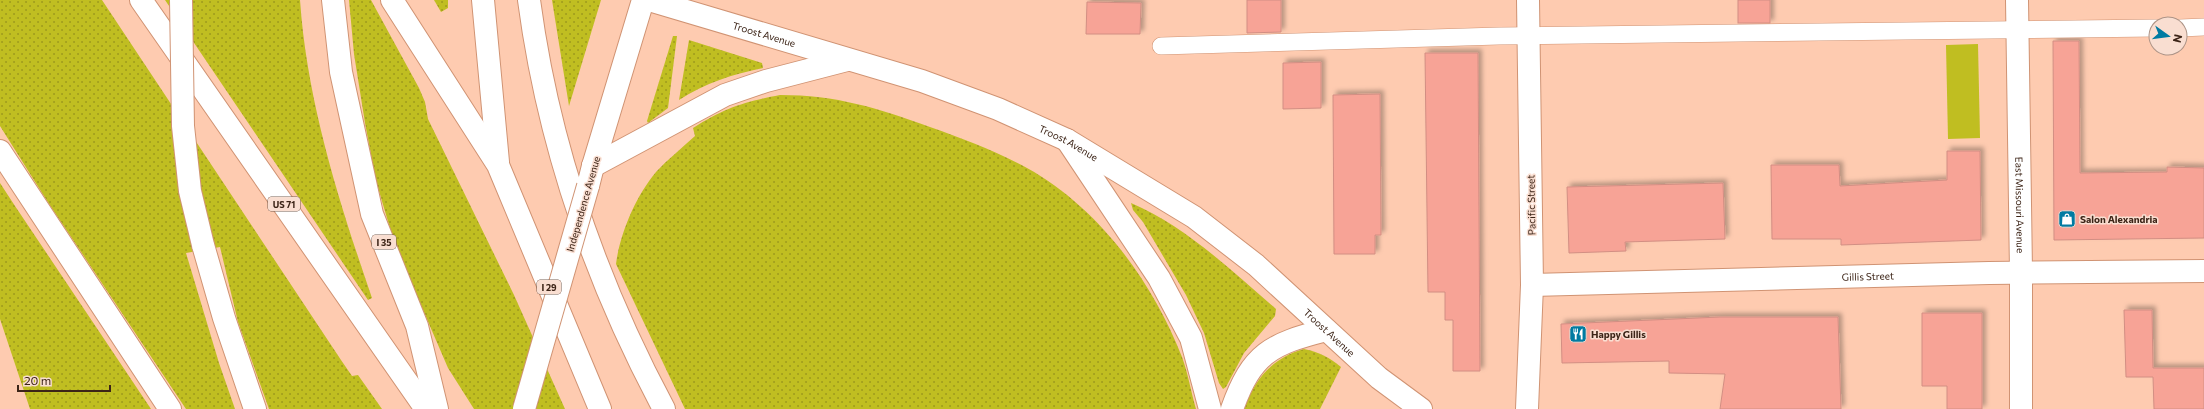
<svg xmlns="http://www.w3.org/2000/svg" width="2204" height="409" font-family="Commissioner,sans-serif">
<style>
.grass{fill:url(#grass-dots)}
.green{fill:#c0be21}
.building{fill:#f7a396;stroke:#d28e83;filter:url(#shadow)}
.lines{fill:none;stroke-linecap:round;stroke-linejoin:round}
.lane-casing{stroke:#d09373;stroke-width:18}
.street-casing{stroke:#d09373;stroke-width:24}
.secondary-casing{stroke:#d09373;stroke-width:24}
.primary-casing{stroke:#d09373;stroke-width:24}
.highway-casing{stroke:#d09373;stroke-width:24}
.lane{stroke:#fff;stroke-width:17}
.street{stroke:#fff;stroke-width:22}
.secondary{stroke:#fff;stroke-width:22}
.primary{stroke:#fff;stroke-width:22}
.highway{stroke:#fff;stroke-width:22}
.primary-bridge-casing{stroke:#d09373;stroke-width:24;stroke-linecap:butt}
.highway-bridge-casing{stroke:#d09373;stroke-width:24;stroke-linecap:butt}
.primary-bridge{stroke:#fff;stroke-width:22}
.highway-bridge{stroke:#fff;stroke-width:22}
.labels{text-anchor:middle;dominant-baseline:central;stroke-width:3;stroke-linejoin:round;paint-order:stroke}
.shield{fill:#f9ded1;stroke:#755c4f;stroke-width:1}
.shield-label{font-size:9px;font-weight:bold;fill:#3c2417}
.street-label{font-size:10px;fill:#3c2417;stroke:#f9ded1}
.poi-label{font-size:10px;font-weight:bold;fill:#3c2417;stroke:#f9ded1;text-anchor:start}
</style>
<defs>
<pattern id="grass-dots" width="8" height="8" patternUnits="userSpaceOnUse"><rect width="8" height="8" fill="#c0be21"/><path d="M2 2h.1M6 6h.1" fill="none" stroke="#9d9a1c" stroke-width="1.8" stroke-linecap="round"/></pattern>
<filter id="shadow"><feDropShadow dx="3.5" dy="-3.5" stdDeviation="2" flood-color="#0004"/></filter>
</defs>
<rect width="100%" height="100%" fill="#fecbb0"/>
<!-- grass -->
<g class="grass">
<polygon points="0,0 102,0 341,360 352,376 358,375 382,409 269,409 238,322 220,247 186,253 219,363 235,409 186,409 49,204 0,126"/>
<path d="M165 0H300C307 102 339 202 372 298L368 300Z"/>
<polygon points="349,0 371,0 419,88 425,102 428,119 514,295 565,409 474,409 448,368 395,245 376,181 365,123 354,54"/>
<polygon points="434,0 448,0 448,8 441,12"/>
<polygon points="552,0 601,0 569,106"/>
<polygon points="673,36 677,36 668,108 648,123 647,121"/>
<path d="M689 40 762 63 763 68C733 74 705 83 679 100Z"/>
<path d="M780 95C836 95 878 108 930 127 964 139 996 151 1027 168 1099 208 1152 281 1182 357 1188 373 1191 392 1196 409H685L616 264C620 233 636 196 656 172 668 159 682 148 695 136L693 128C725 108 743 102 780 95Z"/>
<polygon points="0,183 15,206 151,409 30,409 0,319"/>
<path d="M1131 203C1184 225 1232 271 1276 309L1275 316 1244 353 1226 387 1223 389 1219 383 1204 333 1186 295 1143 222 1133 210Z"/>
<path d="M1304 349C1319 352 1329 357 1341 367L1320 409H1244C1255 379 1272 358 1304 349Z"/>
</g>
<!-- green -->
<polygon class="green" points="1978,44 1980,138 1948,139 1946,45"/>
<!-- building -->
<g class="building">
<polygon points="1247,0 1281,0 1281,32 1247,33"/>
<rect x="1738" y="0" width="32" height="23"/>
<polygon points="1087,2 1141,3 1140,34 1086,34"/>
<polygon points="2053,41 2079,41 2080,173 2167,172 2167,167 2204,168 2204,238 2054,240"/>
<polygon points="1425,53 1478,53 1480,371 1453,371 1453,320 1445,320 1445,292 1428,292"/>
<polygon points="1321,62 1321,108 1283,109 1283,63"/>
<polygon points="1380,94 1381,235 1375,235 1375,254 1334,254 1333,95"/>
<polygon points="1947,151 1980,151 1981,240 1841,245 1841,239 1772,239 1771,165 1839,165 1840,186 1947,180"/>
<polygon points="1723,183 1725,239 1625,242 1626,251 1569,253 1567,187"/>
<polygon points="2124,310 2152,310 2153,368 2204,368 2204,409 2154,409 2153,377 2126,377"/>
<polygon points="1922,313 1982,313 1982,409 1947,409 1947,386 1922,386"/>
<polygon points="1720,317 1838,317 1841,409 1720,409 1725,374 1669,373 1669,361 1562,363 1561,324"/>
</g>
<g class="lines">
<defs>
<g id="lane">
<polyline points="2180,28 2204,27"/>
<polyline points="1161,46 1499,36 2156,28"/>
</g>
<g id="street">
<path id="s1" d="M649 0 922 81 998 109 1067 140 1194 217 1256 265 1379 378 1421 409"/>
<path id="s2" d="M2017 0 2021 272V409"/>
<path id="s3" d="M1532 285 1989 273 2204 271"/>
<polyline points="1527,409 1532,285 1528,0"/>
</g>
<g id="secondary">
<polyline points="593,166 725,95 766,81 847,60"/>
<polyline points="593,166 643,0"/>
</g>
<polyline id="primary" points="588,186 593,166"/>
<g id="highway">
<polyline points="141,0 426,409"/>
<polyline points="333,0 341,72 372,214 417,326 437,409"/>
<polyline points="392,0 498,165 600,409"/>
<polyline points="483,0 498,162"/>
<path d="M529 0C548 143 596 282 664 409"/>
<polyline points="1067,140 1159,278 1191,338 1210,409"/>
<polyline points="0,151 170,409"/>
<polyline points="203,245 224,318 255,409"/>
<path d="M1232 409C1252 353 1271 344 1326 330"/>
</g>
</defs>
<!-- lane casing -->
<use href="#lane" class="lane-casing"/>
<!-- street casing -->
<use href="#street" class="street-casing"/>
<!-- secondary casing -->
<use href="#secondary" class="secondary-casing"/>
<!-- primary casing -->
<use href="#primary" class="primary-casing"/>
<!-- highway casing -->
<use href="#highway" class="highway-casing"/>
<!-- lane -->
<use href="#lane" class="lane"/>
<!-- street -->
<use href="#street" class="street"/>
<!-- secondary -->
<use href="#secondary" class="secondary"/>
<!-- primary -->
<use href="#primary" class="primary"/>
<!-- highway -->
<use href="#highway" class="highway"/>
<defs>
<polyline id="primary-bridge" points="524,409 588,186"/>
<polyline id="highway-bridge" points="181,0 183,126 190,191 203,245"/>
</defs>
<!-- primary-bridge casing -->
<use href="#primary-bridge" class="primary-bridge-casing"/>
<!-- highway-bridge casing -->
<use href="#highway-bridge" class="highway-bridge-casing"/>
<!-- primary-bridge -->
<use href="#primary-bridge" class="primary-bridge"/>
<!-- highway-bridge -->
<use href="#highway-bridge" class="highway-bridge"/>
</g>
<!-- icons -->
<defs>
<symbol id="shop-square" viewBox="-11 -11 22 22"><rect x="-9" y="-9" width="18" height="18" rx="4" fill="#007ba2" stroke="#f9ded1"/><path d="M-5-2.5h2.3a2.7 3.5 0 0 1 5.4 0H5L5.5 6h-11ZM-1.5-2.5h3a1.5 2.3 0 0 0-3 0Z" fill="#fff"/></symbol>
<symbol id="restaurant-square" viewBox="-11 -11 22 22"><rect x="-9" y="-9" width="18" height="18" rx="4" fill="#007ba2" stroke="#f9ded1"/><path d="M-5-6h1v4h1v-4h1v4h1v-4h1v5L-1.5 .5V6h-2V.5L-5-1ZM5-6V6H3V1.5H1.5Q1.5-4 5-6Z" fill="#fff"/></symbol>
</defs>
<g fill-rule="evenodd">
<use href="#shop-square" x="2057" y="209" width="20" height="20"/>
<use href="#restaurant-square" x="1568" y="324" width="20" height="20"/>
</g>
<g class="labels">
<!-- shield labels -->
<g class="shield">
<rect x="268" y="197" width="32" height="14" rx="3"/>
<rect x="372" y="235" width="24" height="14" rx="3"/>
<rect x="537" y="280" width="24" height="14" rx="3"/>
</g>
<g class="shield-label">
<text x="284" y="204">US 71</text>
<text x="384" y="242">I 35</text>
<text x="549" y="287">I 29</text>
</g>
<!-- street labels -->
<g class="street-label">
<text stroke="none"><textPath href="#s1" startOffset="120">Troost Avenue</textPath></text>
<text stroke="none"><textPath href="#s1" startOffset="444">Troost Avenue</textPath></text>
<text transform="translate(583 204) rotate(-74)">Independence Avenue</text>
<text stroke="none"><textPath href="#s2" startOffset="205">East Missouri Avenue</textPath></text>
<text transform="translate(1531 205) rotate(-91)">Pacific Street</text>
<text stroke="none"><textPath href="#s3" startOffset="336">Gillis Street</textPath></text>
<text stroke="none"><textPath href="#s1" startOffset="768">Troost Avenue</textPath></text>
</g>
<!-- poi labels -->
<g class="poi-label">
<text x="2080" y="219">Salon Alexandria</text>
<text x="1591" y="334">Happy Gillis</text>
</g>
</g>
<!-- north arrow -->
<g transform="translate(2168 36) rotate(104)"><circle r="19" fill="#f9ded1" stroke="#ad9487"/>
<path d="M0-3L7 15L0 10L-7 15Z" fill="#007ba2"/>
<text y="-6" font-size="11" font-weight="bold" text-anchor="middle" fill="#3c2417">N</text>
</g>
<!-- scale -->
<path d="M18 385v6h92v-6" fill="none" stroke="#3c2417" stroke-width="2"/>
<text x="24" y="385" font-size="12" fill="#3c2417" stroke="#f9ded1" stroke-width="3" paint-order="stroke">20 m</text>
</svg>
